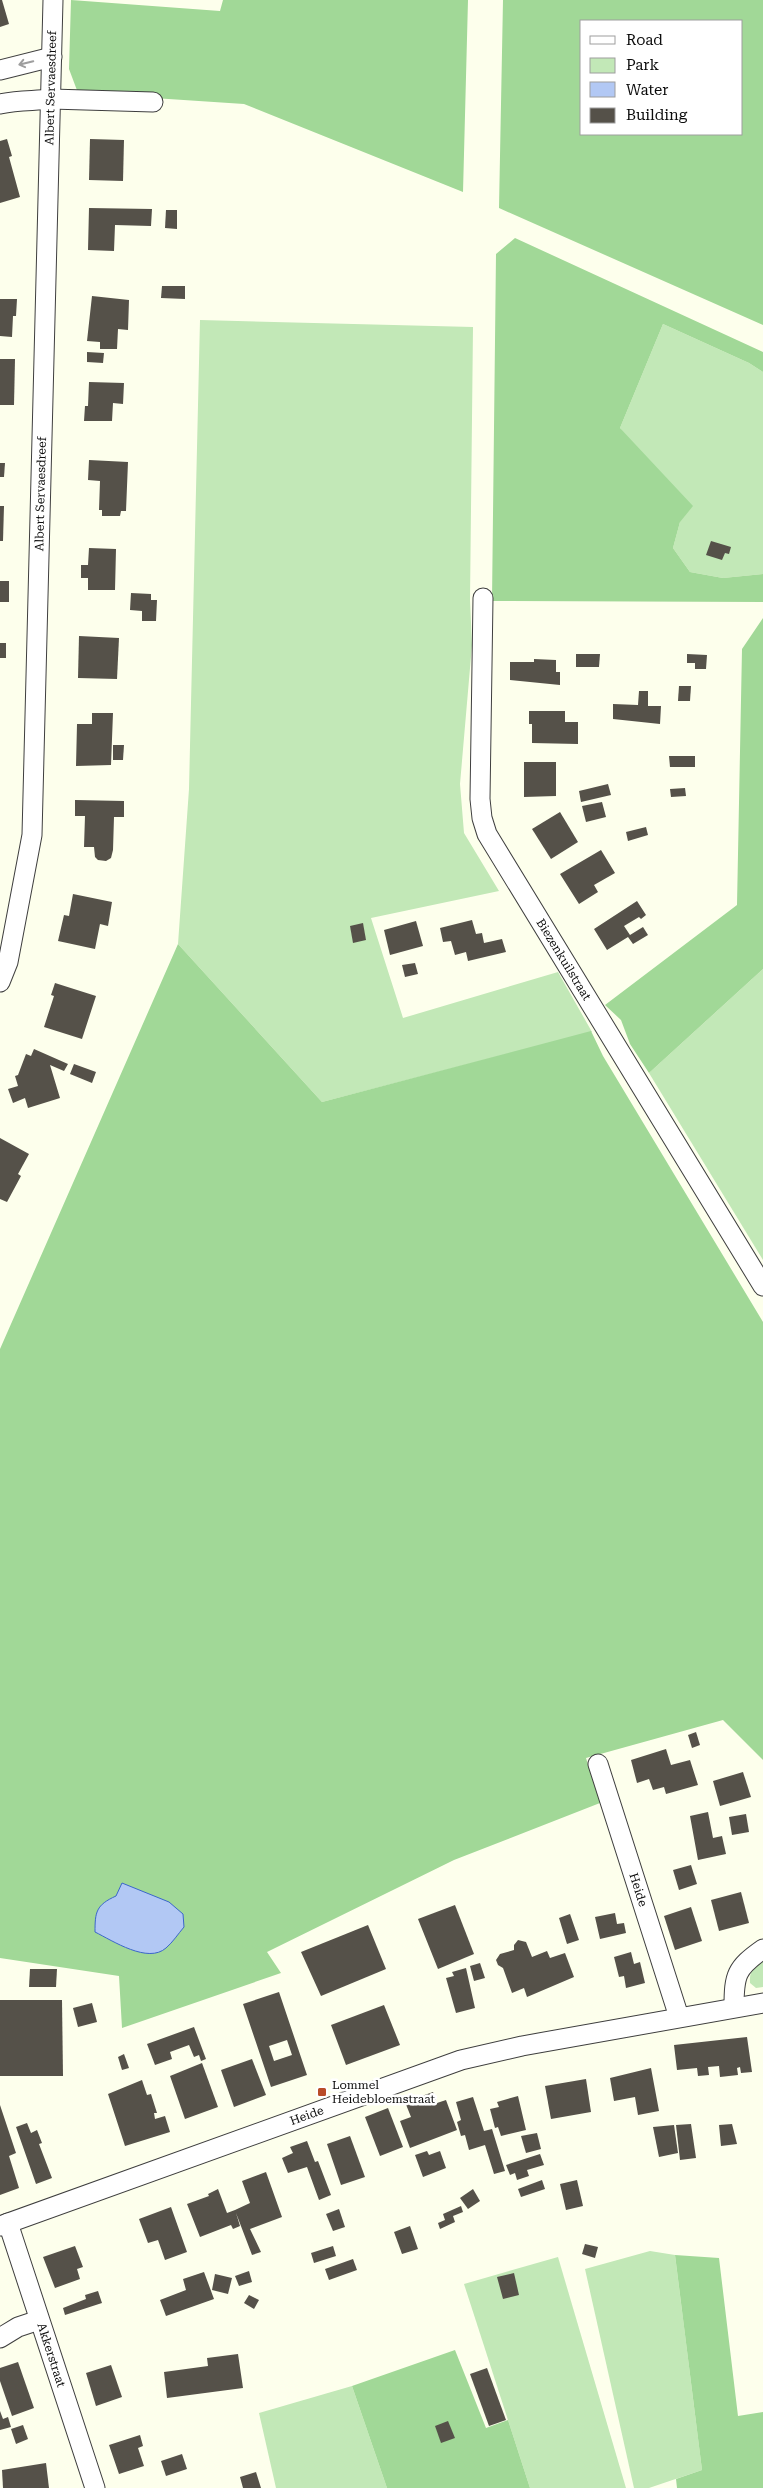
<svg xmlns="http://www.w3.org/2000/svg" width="763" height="2488" font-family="'Roboto Serif',serif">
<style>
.green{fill:#c2e8b7}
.forest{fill:#a1d897;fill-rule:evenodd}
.water{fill:#b2c8f4;stroke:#3b66ca}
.building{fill:#555149;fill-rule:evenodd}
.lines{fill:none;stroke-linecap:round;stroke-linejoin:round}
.street-casing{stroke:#3f3f3f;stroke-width:21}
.street{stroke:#fff;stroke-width:19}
.oneway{stroke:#9e9e9e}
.poi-dot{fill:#b94c28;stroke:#fff;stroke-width:2}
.labels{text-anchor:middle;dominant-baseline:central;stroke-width:5;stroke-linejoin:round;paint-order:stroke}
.street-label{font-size:12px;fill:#0c0c0c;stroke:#fff}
.poi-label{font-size:12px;fill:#0c0c0c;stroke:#fff;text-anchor:start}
</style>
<rect width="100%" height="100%" fill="#fdffec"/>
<!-- green -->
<g class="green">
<polygon points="200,320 473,327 470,600 472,645 460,784 464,833 499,891 371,918 403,1018 558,972 592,1032 322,1102 178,944 189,789"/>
<polygon points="663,324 749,363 763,372 763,574 723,578 690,572 673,548 680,522 620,428"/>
<polygon points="763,969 763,1260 649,1073"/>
<path d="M763 1961V1987L756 1988 750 1983C749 1972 753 1967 763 1961Z"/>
<polygon points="650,2251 675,2255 702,2470 649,2488 634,2488 585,2269"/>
<polygon points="558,2257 626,2488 530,2488 464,2284"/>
<polygon points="352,2386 387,2488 276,2488 259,2413"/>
</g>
<!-- forest -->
<g class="forest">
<polygon points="71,0 220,11 223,0 468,0 463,192 244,104 78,93 69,69"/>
<path d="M503 0H763V325L499 208ZM582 21H742V134H582Z"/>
<polygon points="515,238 763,352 763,372 749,363 663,324 620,428 693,506 680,522 673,548 690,572 723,578 763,574 763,602 492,601 496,254"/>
<polygon points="763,618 763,969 649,1073 630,1044 621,1020 605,1005 737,905 742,649"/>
<polygon points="178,944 322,1102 591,1031 603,1056 763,1322 763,1760 723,1720 586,1758 600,1803 454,1860 267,1952 281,1973 122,2028 119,1976 0,1958 0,1349"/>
<polygon points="675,2255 719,2258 738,2416 763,2412 763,2488 677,2488 676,2479 702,2470"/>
<polygon points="455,2350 486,2428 508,2420 530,2488 387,2488 352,2386"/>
</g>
<!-- water -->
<path class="water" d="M122 1883 169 1902 183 1914 184 1927C178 1934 173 1942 166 1948 148 1964 113 1941 95 1932 95 1912 96 1905 116 1896Z"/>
<!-- building -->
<g class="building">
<polygon points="0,0 2,0 9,24 0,27"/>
<polygon points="7,139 12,156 9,157 20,197 0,203 0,141"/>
<polygon points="90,139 124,140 123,181 89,180"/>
<polygon points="89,208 152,209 151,226 115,225 114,251 88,250"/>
<polygon points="166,210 177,210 177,229 165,228"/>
<polygon points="162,286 185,286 185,299 161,298"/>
<polygon points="92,296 129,300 128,330 118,329 117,349 100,349 100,342 87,341"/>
<polygon points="0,299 17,299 16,316 13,316 12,337 0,336"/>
<polygon points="87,352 104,353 103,363 87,362"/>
<polygon points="0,359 15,359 14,405 0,405"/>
<polygon points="89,382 124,383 123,404 113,403 112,421 84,421 85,406 88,406"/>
<polygon points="89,460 128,462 126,511 121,511 120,516 102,516 102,510 99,510 100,481 88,480"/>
<polygon points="0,463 5,463 4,477 0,477"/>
<polygon points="0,506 4,506 3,541 0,541"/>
<polygon points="711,541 731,547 729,554 725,553 722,560 706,555"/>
<polygon points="89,548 116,549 115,590 88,590 88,578 81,578 81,565 88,565"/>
<rect x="0" y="581" width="9" height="21"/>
<polygon points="131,593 151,594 151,600 157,600 156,621 142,621 142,611 130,610"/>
<polygon points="79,636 119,638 117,679 78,678"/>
<rect x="0" y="643" width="6" height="15"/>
<polygon points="576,654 600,654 599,667 576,667"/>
<polygon points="687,654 707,655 706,669 695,669 695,663 687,663"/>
<polygon points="534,659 556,660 556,672 560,672 560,685 510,680 510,662 534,662"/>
<polygon points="679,686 691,686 690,701 678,701"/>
<polygon points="639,691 648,691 648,706 661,706 660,724 613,719 613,704 638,705"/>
<polygon points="529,711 565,711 565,722 578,722 578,744 532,743 532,724 529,724"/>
<polygon points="92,713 113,713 111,765 76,766 77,724 92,724"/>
<polygon points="113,745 124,745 123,760 113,760"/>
<polygon points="669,756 695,756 695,767 670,767"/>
<polygon points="524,762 556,762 556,796 524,797"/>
<polygon points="608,784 611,795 581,802 579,791"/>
<polygon points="685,788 686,796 671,797 670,789"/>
<polygon points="75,800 124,801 124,817 114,817 113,850 111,858 106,861 98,860 95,857 94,847 84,847 85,816 75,816"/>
<polygon points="602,802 606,817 586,822 582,806"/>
<polygon points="560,812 578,842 551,859 532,829"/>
<polygon points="646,827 648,835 628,841 626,832"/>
<polygon points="601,850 615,873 594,885 598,892 579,904 560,874"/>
<polygon points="73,894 112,902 108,926 100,924 95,949 58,941 64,915 69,916"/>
<polygon points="637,901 646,915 641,919 639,917 624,926 630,935 643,927 648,935 633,944 628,937 607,950 594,929"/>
<polygon points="472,920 476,934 482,933 484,943 502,939 506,952 468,961 466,952 455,955 451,941 443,942 440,928"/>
<polygon points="416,921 423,946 390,955 384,930"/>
<polygon points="363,923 366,940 353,943 350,926"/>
<polygon points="415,963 418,974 405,977 402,965"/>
<polygon points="55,983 96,996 82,1039 44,1027 54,996 51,995"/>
<polygon points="34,1049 68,1064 64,1071 50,1065 60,1098 28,1108 25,1098 13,1103 8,1089 18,1086 15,1076 18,1075 26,1054 31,1056"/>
<polygon points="74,1064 96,1072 92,1083 70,1074"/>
<polygon points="0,1138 29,1154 18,1174 21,1176 7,1202 0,1199"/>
<polygon points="696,1732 700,1745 692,1748 688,1735"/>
<polygon points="666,1749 671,1765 690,1760 698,1785 666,1794 664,1787 653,1790 649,1779 637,1783 631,1760"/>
<polygon points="743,1772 751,1797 720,1806 713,1781"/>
<polygon points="708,1812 713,1838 722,1836 726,1854 698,1860 690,1816"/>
<polygon points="746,1814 749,1832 732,1835 729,1817"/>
<polygon points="691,1865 697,1884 679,1890 673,1870"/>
<polygon points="741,1892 749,1923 719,1931 711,1900"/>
<polygon points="455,1905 474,1954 438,1969 418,1919"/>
<polygon points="691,1907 702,1941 675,1950 664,1916"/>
<polygon points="615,1913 617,1924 624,1923 626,1933 600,1939 595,1917"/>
<polygon points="570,1914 579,1940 567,1944 559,1918"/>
<polygon points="368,1925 386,1969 321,1996 301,1952"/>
<polygon points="518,1940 526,1942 532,1957 547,1951 550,1958 565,1953 574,1977 527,1997 524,1988 512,1993 503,1968 498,1965 496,1960 500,1954 514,1950 514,1945"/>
<polygon points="631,1952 634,1964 640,1962 645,1983 626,1988 624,1976 619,1977 614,1957"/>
<polygon points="480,1963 485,1978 474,1981 470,1966"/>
<polygon points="466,1968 475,2008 456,2013 446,1978 454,1976 452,1972"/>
<polygon points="30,1969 57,1969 56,1987 29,1987"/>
<path d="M279 1992 307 2075 271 2087 243 2004ZM287 2040 292 2055 274 2061 269 2046Z"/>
<polygon points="0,2000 62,2000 63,2076 0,2076"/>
<polygon points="92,2003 97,2022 78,2027 73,2008"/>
<polygon points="384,2005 400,2045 346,2065 331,2025"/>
<polygon points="194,2027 206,2059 201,2061 199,2055 194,2057 189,2045 170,2052 172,2059 155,2065 147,2044"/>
<polygon points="747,2037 752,2072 741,2073 740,2067 737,2068 738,2075 720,2077 719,2066 708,2067 709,2075 698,2076 697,2068 677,2070 674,2045"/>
<polygon points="124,2054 129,2068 122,2070 118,2057"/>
<polygon points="252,2059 266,2095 234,2107 221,2070"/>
<polygon points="202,2063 218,2107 185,2119 170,2076"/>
<polygon points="651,2068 659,2111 638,2115 635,2097 614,2101 610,2078"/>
<polygon points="586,2079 591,2112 551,2119 545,2086"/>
<polygon points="142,2080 147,2095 151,2094 157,2113 154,2113 155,2119 165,2116 170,2132 125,2146 108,2094"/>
<polygon points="433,2092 437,2103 446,2100 457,2130 410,2148 400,2121 411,2117 405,2102"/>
<polygon points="518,2096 526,2130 501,2136 498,2127 495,2128 490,2109 499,2107 497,2102"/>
<polygon points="473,2097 484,2131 492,2129 505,2171 494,2174 485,2145 469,2150 465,2135 461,2136 457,2122 461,2120 456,2102"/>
<polygon points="0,2105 16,2153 9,2156 19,2188 0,2195"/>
<polygon points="388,2108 403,2147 380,2156 365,2117"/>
<polygon points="27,2123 31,2133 37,2130 42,2143 39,2144 52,2178 36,2184 16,2127"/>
<polygon points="691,2124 696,2158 680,2160 676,2125"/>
<polygon points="732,2124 737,2144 721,2146 719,2125"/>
<polygon points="674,2125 678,2153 659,2157 653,2127"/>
<polygon points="537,2133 541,2149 526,2153 521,2136"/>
<polygon points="350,2136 365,2177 341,2185 327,2144"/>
<polygon points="307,2141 315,2162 318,2161 331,2195 319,2200 307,2167 288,2173 282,2158 293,2153 290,2147"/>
<polygon points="427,2151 429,2155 440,2151 446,2168 423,2177 415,2155"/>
<polygon points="540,2154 544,2165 527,2170 529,2176 517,2180 515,2173 510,2175 506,2165"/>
<polygon points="266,2172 282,2217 250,2229 261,2252 252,2255 236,2213 240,2226 233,2229 231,2225 200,2237 187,2204 209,2196 208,2194 218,2189 227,2213 235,2210 250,2203 242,2181"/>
<polygon points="542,2180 545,2189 521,2197 518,2189"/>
<polygon points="577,2180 583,2206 566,2210 560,2184"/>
<polygon points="473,2189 480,2201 468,2209 460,2198"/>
<polygon points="461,2206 463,2212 453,2216 455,2222 440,2229 438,2223 445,2220 443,2214"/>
<polygon points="171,2207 187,2252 165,2260 158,2240 148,2243 139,2219"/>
<polygon points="339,2209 345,2227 333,2231 326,2214"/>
<polygon points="410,2226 418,2249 402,2254 394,2232"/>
<polygon points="585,2244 598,2247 595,2258 582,2254"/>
<polygon points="75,2246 83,2267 77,2269 80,2279 55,2288 43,2257"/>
<polygon points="333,2246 336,2256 314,2263 311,2253"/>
<polygon points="353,2259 357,2270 329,2280 325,2269"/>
<polygon points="249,2271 252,2282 239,2286 235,2276"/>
<polygon points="204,2272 214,2299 166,2316 160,2300 186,2290 183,2279"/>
<polygon points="514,2273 519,2295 503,2299 497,2277"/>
<polygon points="215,2274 232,2278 228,2294 212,2290"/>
<polygon points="98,2291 102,2303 65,2315 63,2308 86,2299 85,2295"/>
<polygon points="249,2295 259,2300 254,2309 244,2303"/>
<polygon points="238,2354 243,2388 167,2398 164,2372 208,2366 207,2358"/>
<polygon points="18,2362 34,2408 12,2416 0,2381 0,2368"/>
<polygon points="111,2365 122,2397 96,2406 86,2373"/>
<polygon points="487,2368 506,2420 489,2426 470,2374"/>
<polygon points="0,2411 3,2419 8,2417 11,2427 0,2430"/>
<polygon points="448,2421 455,2438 441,2443 435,2426"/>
<polygon points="23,2425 28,2439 16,2444 11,2429"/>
<polygon points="140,2435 143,2446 138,2448 144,2466 119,2474 109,2445"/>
<polygon points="182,2454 187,2469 166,2476 161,2461"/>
<polygon points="46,2463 49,2488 3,2488 2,2470"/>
<polygon points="256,2472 261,2488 243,2488 240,2477"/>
</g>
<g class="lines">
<defs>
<g id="street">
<polyline points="0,70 52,57"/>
<path d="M0 104C18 100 33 101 51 99L153 102"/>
<path id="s1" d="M483 598 480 799 482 818 487 834 763 1286"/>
<path id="s2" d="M0 982 8 962 32 835 53 0"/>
<path id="s3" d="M598 1764 679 2017"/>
<path d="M734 2007C734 1975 736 1968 763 1949"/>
<path id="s4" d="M8 2223 95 2488"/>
<path id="s5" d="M0 2226 461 2060 522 2046 763 2003"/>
<polyline points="0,2338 18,2327 39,2320"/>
</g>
</defs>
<!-- street casing -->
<use href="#street" class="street-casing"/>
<!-- street -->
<use href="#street" class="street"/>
</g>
<!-- one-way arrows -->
<defs><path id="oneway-shaft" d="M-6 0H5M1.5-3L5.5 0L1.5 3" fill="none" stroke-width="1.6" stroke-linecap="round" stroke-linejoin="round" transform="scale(1.25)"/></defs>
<use class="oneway" href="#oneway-shaft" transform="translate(26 63) rotate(166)"/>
<!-- markers -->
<rect class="poi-dot" x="317" y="2087" width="10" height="10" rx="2.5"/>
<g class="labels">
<!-- street labels -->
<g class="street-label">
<text stroke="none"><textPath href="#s2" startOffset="898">Albert Servaesdreef</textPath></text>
<text stroke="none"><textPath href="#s2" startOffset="492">Albert Servaesdreef</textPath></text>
<text stroke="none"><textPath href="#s1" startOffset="384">Biezenkuilstraat</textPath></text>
<text stroke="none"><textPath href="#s3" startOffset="132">Heide</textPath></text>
<text stroke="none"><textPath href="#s5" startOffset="326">Heide</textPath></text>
<text stroke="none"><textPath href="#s4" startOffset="139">Akkerstraat</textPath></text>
</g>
<!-- poi labels -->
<g class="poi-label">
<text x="332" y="2085">Lommel<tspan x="332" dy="14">Heidebloemstraat</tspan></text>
</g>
</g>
<!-- legend -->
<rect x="580" y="20" width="162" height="115" fill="#ffffff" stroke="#9e9e9e"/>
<rect x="590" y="36" width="25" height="8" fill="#ffffff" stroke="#9e9e9e"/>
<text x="626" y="45" font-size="15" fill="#0c0c0c">Road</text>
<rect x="590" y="58" width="25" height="15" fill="#c2e8b7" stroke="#9e9e9e"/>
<text x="626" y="70" font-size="15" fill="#0c0c0c">Park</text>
<rect x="590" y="82" width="25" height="15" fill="#b2c8f4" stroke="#9e9e9e"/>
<text x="626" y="95" font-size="15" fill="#0c0c0c">Water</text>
<rect x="590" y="108" width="25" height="15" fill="#555149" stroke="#9e9e9e"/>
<text x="626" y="120" font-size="15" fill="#0c0c0c">Building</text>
</svg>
